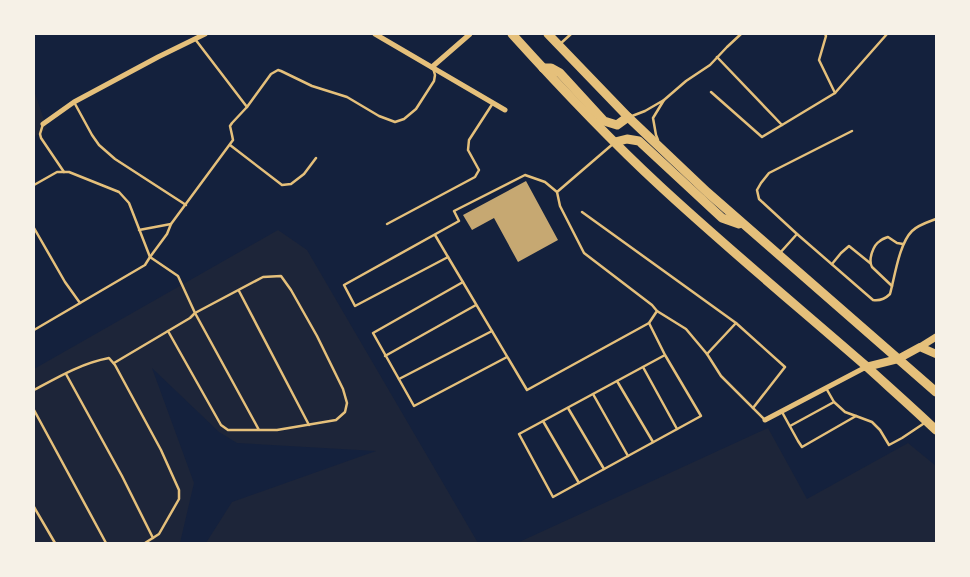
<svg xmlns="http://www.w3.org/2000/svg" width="970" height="577" font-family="'DM Sans',sans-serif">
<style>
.green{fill:#1d2539}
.building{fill:#c6a872}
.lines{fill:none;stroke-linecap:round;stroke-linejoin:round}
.service{stroke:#e5c07b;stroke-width:2.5}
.minor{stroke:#e5c07b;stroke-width:5}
.tertiary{stroke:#e5c07b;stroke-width:7}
.secondary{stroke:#e5c07b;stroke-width:8}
.trunk{stroke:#e5c07b;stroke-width:9}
</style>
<rect width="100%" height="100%" fill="#14213d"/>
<!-- green -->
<g class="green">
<polygon points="34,90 47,129 34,137"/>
<polygon points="278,230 307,250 478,543 206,543 232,502 376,451 237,443 219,432 152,368 194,483 180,543 34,543 34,369"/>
<polygon points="768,428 807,499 908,443 936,466 936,543 517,543"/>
</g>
<!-- building -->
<polygon class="building" points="526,181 558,240 518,262 494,218 472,230 463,215"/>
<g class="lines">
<!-- service -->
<g class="service">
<polyline points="195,39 247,107"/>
<polyline points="560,44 571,34"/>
<polyline points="717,57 782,125 835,93 819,60 826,36 825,34"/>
<polyline points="711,92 762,137 782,125"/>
<polyline points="835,93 887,34"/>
<polyline points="664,100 686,81 710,65 727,47 741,34"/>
<polyline points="74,102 92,135 99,145 115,159 186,205"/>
<polyline points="632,116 645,111 664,100 653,118 656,135 658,140"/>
<polyline points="43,124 40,134 41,138 64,172"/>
<polyline points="230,145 282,185 291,184 304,174 316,158"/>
<polyline points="34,185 57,172 69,172 119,192 129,203 150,257 145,265 34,330"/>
<polyline points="557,192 560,206 584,253 652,305 657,311 649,323 527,390 448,257 355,306 344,285 459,221 454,211 525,175 545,182 557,192 614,143"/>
<polyline points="582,212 736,323 785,367 753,408"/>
<polyline points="387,224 475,177 479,170 468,150 469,140 493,103"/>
<polyline points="34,228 65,282 80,303"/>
<polyline points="139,230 171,224"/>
<polyline points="797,234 759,199 757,190 761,183 769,173 852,131"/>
<polyline points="435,235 448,257"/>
<path d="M779 254 797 234 873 300C880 301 885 299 890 294 895 276 899 244 912 231 918 225 928 222 936 219"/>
<polyline points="832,264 841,253 849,246 870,263"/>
<polyline points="463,282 373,333 414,406 507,357"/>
<path d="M892 286 872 267C868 260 873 245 880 241 882 239 885 238 888 237L897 243 903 244"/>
<polyline points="239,291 309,425"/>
<polyline points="657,311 686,329 707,354 721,376 765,420"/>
<polyline points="649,323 665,355 701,416 553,497 519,434 665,355"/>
<polyline points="168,331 221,425 228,430 277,430 336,420 345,412 347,403 343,389 317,336 291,290 281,276 263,277 195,313 259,430"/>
<polyline points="707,354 736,323"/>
<polyline points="385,356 476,305"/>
<polyline points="114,363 190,318 195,313 178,276 150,257 167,234 171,224 233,140 232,135 230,126 232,123 247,107 271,74 278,70 281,71 312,86 347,97 379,116 395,122 404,119 416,109 434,81 435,75 433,68"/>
<polyline points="643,367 677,429"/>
<polyline points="66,374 122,476 153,538"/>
<polyline points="399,379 492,331"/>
<polyline points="617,381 653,442"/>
<polyline points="826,388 834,402"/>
<path d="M34 390C58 377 82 363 109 358L115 365 161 450 179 490V499L159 534 145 543"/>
<polyline points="593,394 628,456"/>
<polyline points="568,408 604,469"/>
<polyline points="34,410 106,543"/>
<polyline points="782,412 798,441 802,447 856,416 872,422 880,430 889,445 902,438 926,422"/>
<polyline points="543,421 579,483"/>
<polyline points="790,426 834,402 845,412 856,416"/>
<polyline points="34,507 55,543"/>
</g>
<!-- minor -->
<g class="minor">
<polyline points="375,34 505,110"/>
<polyline points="432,67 470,34"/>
<polyline points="43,124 74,102 158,57 205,34"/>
<polyline points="765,420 866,367"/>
</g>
<!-- tertiary -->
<polyline class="tertiary" points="920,347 936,337"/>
<!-- secondary -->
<polyline class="secondary" points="866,367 898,359 920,347 936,354"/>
<!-- trunk -->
<g class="trunk">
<path d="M512 34C559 86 608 138 660 186 727 248 797 306 866 366 889 387 913 408 936 430"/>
<polyline points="548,34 628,117 707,192 936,392"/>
<polyline points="543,68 551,68 560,73 604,121 617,125 628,117"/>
<polyline points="615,142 627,139 639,141 722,218 739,224"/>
</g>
</g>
<!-- border -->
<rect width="970" height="577" fill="none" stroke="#f6f1e7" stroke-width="70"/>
</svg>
